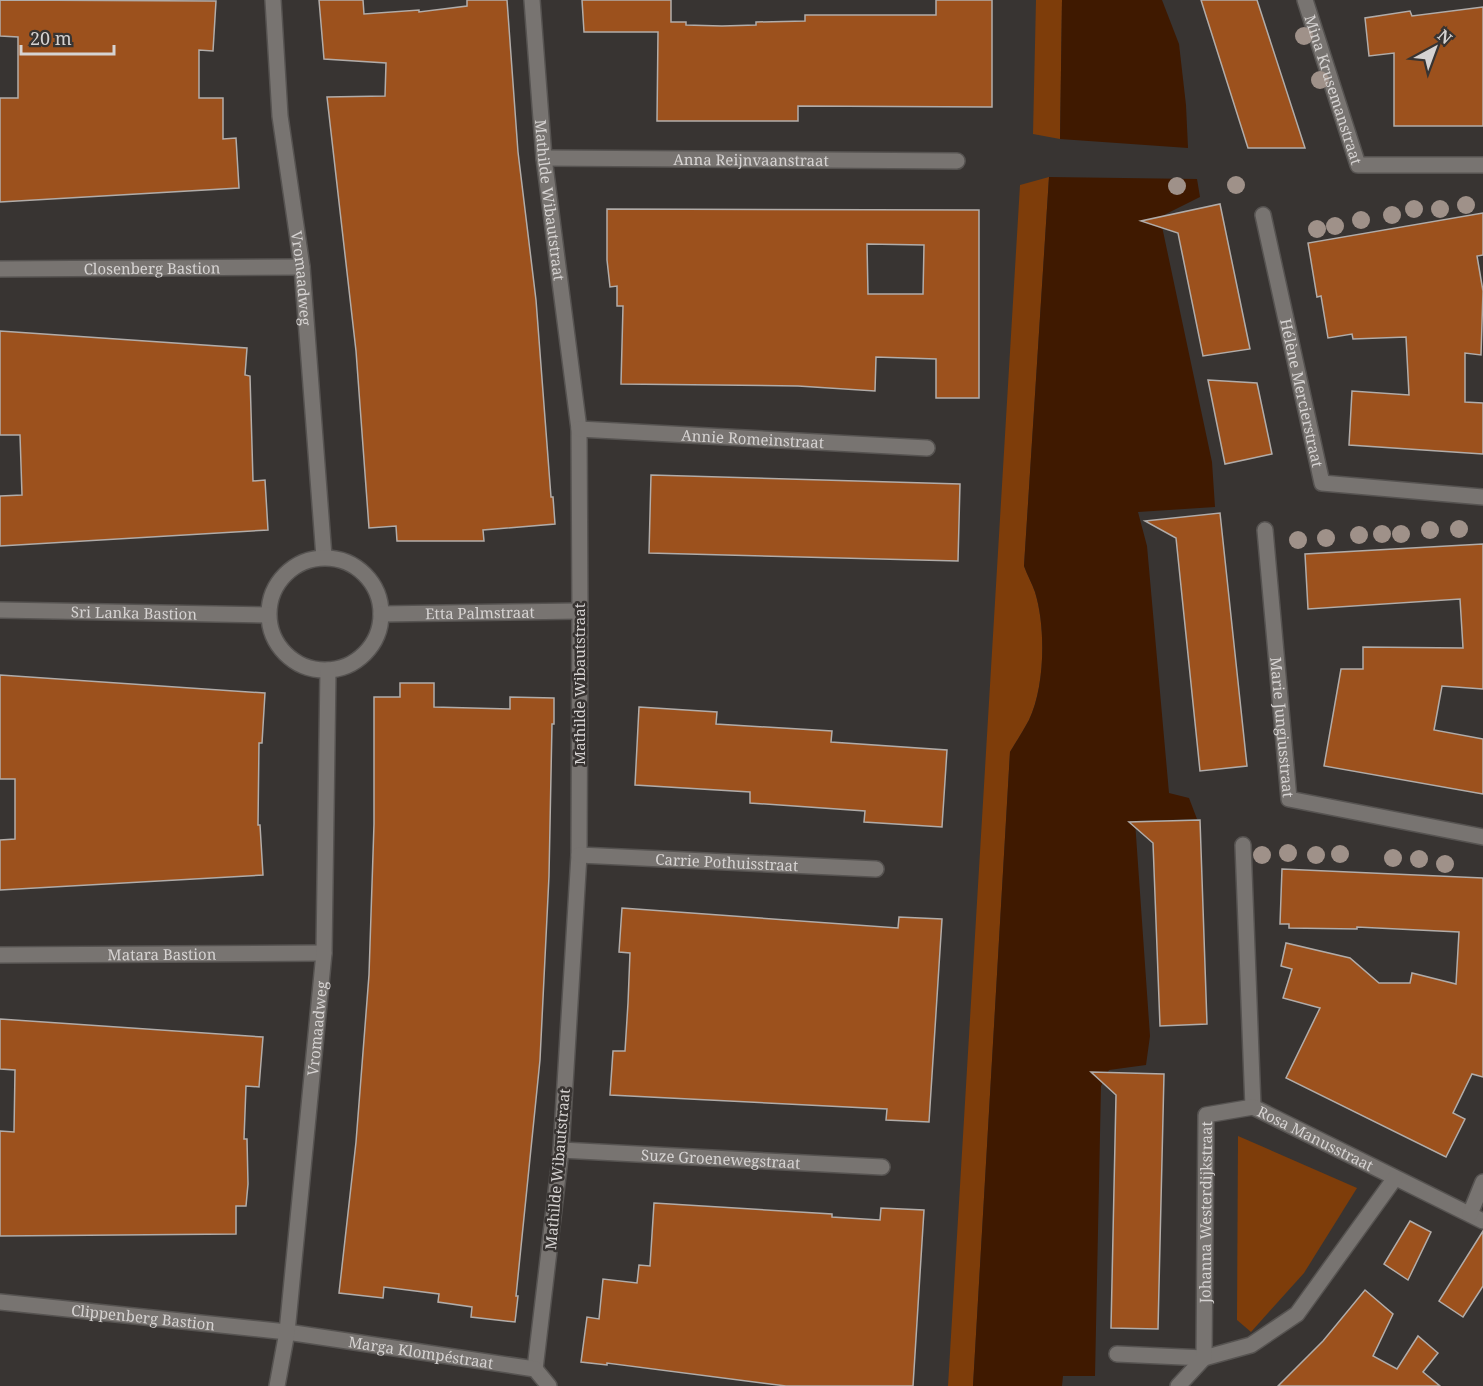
<svg xmlns="http://www.w3.org/2000/svg" width="1483" height="1386" font-family="'Noto Serif',serif">
<style>
.green{fill:#7e3d0a}
.water{fill:#3f1900}
.building{fill:#9c511d;stroke:#b1aca9;stroke-width:1.5;fill-rule:evenodd}
.lines{fill:none;stroke-linecap:round;stroke-linejoin:round}
.street-casing{stroke:#565351;stroke-width:18}
.street{stroke:#787471;stroke-width:15}
.tree{fill:#9f9189}
.labels{text-anchor:middle;dominant-baseline:central;stroke-width:5;stroke-linejoin:round;paint-order:stroke}
.street-label{font-size:15px;fill:#d6d3d2;stroke:#383432}
</style>
<rect width="100%" height="100%" fill="#383432"/>
<!-- green -->
<g class="green">
<polygon points="1036,0 1062,0 1060,139 1033,134"/>
<path d="M1049 177 1024 566C1027 575 1032 583 1035 592 1046 627 1045 687 1029 720 1023 731 1016 742 1010 752L973 1386H948L1020 185Z"/>
<polygon points="1238,1136 1357,1188 1304,1273 1251,1332 1237,1320"/>
</g>
<!-- water -->
<g class="water">
<polygon points="1062,0 1162,0 1179,44 1186,105 1188,148 1060,139"/>
<path d="M1049 177 1197 179 1200 197 1160 217 1212 462 1215 507 1138 512 1147 546 1169 793 1189 798 1197 819 1135 821 1150 1036 1146 1065 1109 1070 1101 1086 1095 1376H1063L1062 1386H973L1010 752C1016 742 1023 731 1029 720 1045 687 1046 627 1035 592 1032 583 1027 575 1024 566Z"/>
</g>
<!-- building -->
<g class="building">
<polygon points="0,0 216,1 213,51 199,50 199,98 223,98 223,139 236,138 239,188 0,202 0,98 18,98 18,37 0,36"/>
<polygon points="319,0 363,0 364,14 419,10 419,12 467,6 467,0 507,0 518,152 536,300 551,497 553,497 555,524 483,530 484,541 397,541 396,526 369,528 356,351 327,97 385,96 386,63 324,59"/>
<polygon points="582,0 671,0 671,22 686,22 686,25 722,26 756,25 756,22 805,21 805,15 936,15 936,0 992,0 992,107 798,106 798,121 657,121 658,32 584,32"/>
<polygon points="1201,0 1257,0 1305,148 1248,148"/>
<polygon points="1483,7 1483,126 1394,126 1394,53 1369,56 1365,18 1410,11 1412,16"/>
<polygon points="1220,204 1250,349 1203,356 1178,233 1141,221"/>
<path d="M607 209 979 210V398H936V359L876 357 875 391 798 386 621 384 623 306H617V286L610 287 607 260ZM867 244 924 245 923 294H868Z"/>
<polygon points="1483,213 1483,255 1477,256 1483,291 1481,355 1465,353 1465,402 1483,403 1483,454 1349,445 1352,391 1409,395 1406,337 1353,339 1352,334 1328,338 1321,296 1317,297 1308,243"/>
<polygon points="0,331 247,348 245,375 250,376 253,481 265,480 268,530 0,546 0,496 22,495 20,435 0,435"/>
<polygon points="1208,380 1257,383 1272,454 1225,464"/>
<polygon points="651,475 960,484 958,561 649,553"/>
<polygon points="1220,513 1247,766 1200,771 1176,538 1145,521"/>
<polygon points="1483,544 1483,689 1442,686 1434,730 1483,739 1483,794 1324,766 1341,669 1363,669 1363,647 1463,648 1460,599 1308,609 1305,554"/>
<polygon points="0,675 265,693 262,743 259,743 258,825 260,825 263,875 0,890 0,840 15,839 15,779 0,779"/>
<polygon points="400,683 434,683 434,707 510,709 510,697 554,698 554,724 552,724 549,876 540,1060 516,1296 518,1296 515,1322 471,1317 472,1307 438,1302 439,1294 384,1287 383,1298 339,1293 356,1142 369,975 374,824 374,697 400,697"/>
<polygon points="639,707 717,712 716,724 832,731 831,742 947,750 942,827 864,822 865,811 750,803 750,792 635,785"/>
<polygon points="1200,820 1207,1024 1160,1026 1153,843 1129,822"/>
<polygon points="1282,869 1483,878 1483,1077 1472,1074 1453,1113 1465,1119 1446,1157 1286,1078 1320,1008 1283,998 1292,969 1281,966 1286,943 1350,958 1379,983 1410,983 1412,973 1456,984 1459,932 1357,927 1357,929 1289,928 1289,924 1280,924"/>
<polygon points="622,908 898,928 899,917 942,919 929,1122 886,1120 887,1109 610,1095 613,1051 625,1051 628,1003 630,953 619,952"/>
<polygon points="0,1019 263,1037 259,1087 246,1086 244,1139 247,1139 248,1184 246,1206 236,1206 236,1234 0,1236 0,1131 14,1132 15,1070 0,1069"/>
<polygon points="1091,1072 1164,1074 1158,1329 1111,1328 1116,1095"/>
<polygon points="654,1203 832,1214 832,1217 880,1220 881,1208 924,1210 913,1386 786,1386 607,1363 607,1365 581,1362 587,1317 599,1319 603,1279 637,1283 639,1265 650,1266"/>
<polygon points="1410,1221 1431,1232 1408,1280 1384,1264"/>
<polygon points="1483,1231 1483,1286 1463,1317 1439,1301"/>
<polygon points="1365,1290 1393,1314 1373,1356 1397,1369 1418,1336 1438,1353 1423,1372 1440,1386 1278,1386 1323,1341"/>
</g>
<g class="lines">
<defs>
<g id="street">
<path id="s1" d="M273 0 280 116 302 267 324 557"/>
<path id="s2" d="M532 0 544 158 579 429 580 611 579 855 561 1150 535 1369"/>
<path id="s3" d="M1305 0 1358 165H1483"/>
<path id="s4" d="M544 158 957 161"/>
<path id="s5" d="M1263 215 1322 483 1483 497"/>
<path id="s6" d="M0 269 302 267"/>
<path id="s7" d="M579 429 927 448"/>
<path id="s8" d="M1265 530 1289 799 1483 837"/>
<circle cx="325" cy="614" r="56"/>
<path id="s9" d="M0 610 268 615"/>
<path id="s10" d="M381 614 580 611"/>
<path id="s11" d="M1243 845 1253 1107 1483 1221"/>
<path id="s12" d="M579 855 876 869"/>
<path id="s13" d="M0 955 324 953"/>
<path id="s14" d="M561 1150 882 1167"/>
<polyline points="1470,1214 1483,1182"/>
<path id="s15" d="M0 1302 287 1332 535 1369 549 1386"/>
<polyline points="1117,1354 1204,1358 1251,1345 1297,1314 1395,1178"/>
<path id="s16" d="M277 1386 287 1332 324 953 328 670"/>
<path id="s17" d="M1178 1386 1204 1358 1206 1115 1253 1107"/>
</g>
</defs>
<!-- street casing -->
<use href="#street" class="street-casing"/>
<!-- street -->
<use href="#street" class="street"/>
</g>
<!-- trees -->
<g class="tree">
<circle cx="1304" cy="36" r="9"/>
<circle cx="1320" cy="80" r="9"/>
<circle cx="1236" cy="185" r="9"/>
<circle cx="1177" cy="186" r="9"/>
<circle cx="1466" cy="205" r="9"/>
<circle cx="1414" cy="209" r="9"/>
<circle cx="1440" cy="209" r="9"/>
<circle cx="1392" cy="215" r="9"/>
<circle cx="1361" cy="220" r="9"/>
<circle cx="1335" cy="226" r="9"/>
<circle cx="1317" cy="229" r="9"/>
<circle cx="1459" cy="529" r="9"/>
<circle cx="1430" cy="530" r="9"/>
<circle cx="1382" cy="534" r="9"/>
<circle cx="1401" cy="534" r="9"/>
<circle cx="1359" cy="535" r="9"/>
<circle cx="1326" cy="538" r="9"/>
<circle cx="1298" cy="540" r="9"/>
<circle cx="1288" cy="853" r="9"/>
<circle cx="1340" cy="854" r="9"/>
<circle cx="1262" cy="855" r="9"/>
<circle cx="1316" cy="855" r="9"/>
<circle cx="1393" cy="858" r="9"/>
<circle cx="1419" cy="859" r="9"/>
<circle cx="1445" cy="864" r="9"/>
</g>
<g class="labels">
<!-- street labels -->
<g class="street-label">
<text stroke="none"><textPath href="#s3" startOffset="94">Mina Krusemanstraat</textPath></text>
<text stroke="none"><textPath href="#s4" startOffset="207">Anna Reijnvaanstraat</textPath></text>
<text stroke="none"><textPath href="#s2" startOffset="201">Mathilde Wibautstraat</textPath></text>
<text stroke="none"><textPath href="#s6" startOffset="152">Closenberg Bastion</textPath></text>
<text stroke="none"><textPath href="#s1" startOffset="280">Vromaadweg</textPath></text>
<text stroke="none"><textPath href="#s5" startOffset="182">Hélène Mercierstraat</textPath></text>
<text stroke="none"><textPath href="#s7" startOffset="174">Annie Romeinstraat</textPath></text>
<text stroke="none"><textPath href="#s9" startOffset="134">Sri Lanka Bastion</textPath></text>
<text stroke="none"><textPath href="#s10" startOffset="99">Etta Palmstraat</textPath></text>
<text transform="translate(579 684) rotate(-90)">Mathilde Wibautstraat</text>
<text stroke="none"><textPath href="#s8" startOffset="198">Marie Jungiusstraat</textPath></text>
<text stroke="none"><textPath href="#s12" startOffset="148">Carrie Pothuisstraat</textPath></text>
<text stroke="none"><textPath href="#s13" startOffset="162">Matara Bastion</textPath></text>
<text stroke="none"><textPath href="#s16" startOffset="360">Vromaadweg</textPath></text>
<text stroke="none"><textPath href="#s11" startOffset="332">Rosa Manusstraat</textPath></text>
<text stroke="none"><textPath href="#s14" startOffset="160">Suze Groenewegstraat</textPath></text>
<text transform="translate(557 1169) rotate(-85)">Mathilde Wibautstraat</text>
<text stroke="none"><textPath href="#s17" startOffset="184">Johanna Westerdijkstraat</textPath></text>
<text stroke="none"><textPath href="#s15" startOffset="144">Clippenberg Bastion</textPath></text>
<text stroke="none"><textPath href="#s15" startOffset="424">Marga Klompéstraat</textPath></text>
</g>
</g>
<!-- north arrow -->
<g transform="translate(1435 48) rotate(41)" stroke="#383432" stroke-width="4.5" paint-order="stroke">
<path d="M0-4.5L10 22L0 15L-10 22Z" fill="#d6d3d2"/>
<text y="-9" font-size="16" font-weight="bold" text-anchor="middle" fill="#d6d3d2">N</text>
</g>
<!-- scale -->
<path d="M21 45v9h93v-9" fill="none" stroke="#d6d3d2" stroke-width="3"/>
<text x="30" y="45" font-size="18" fill="#d6d3d2" stroke="#383432" stroke-width="4.5" paint-order="stroke">20 m</text>
</svg>
